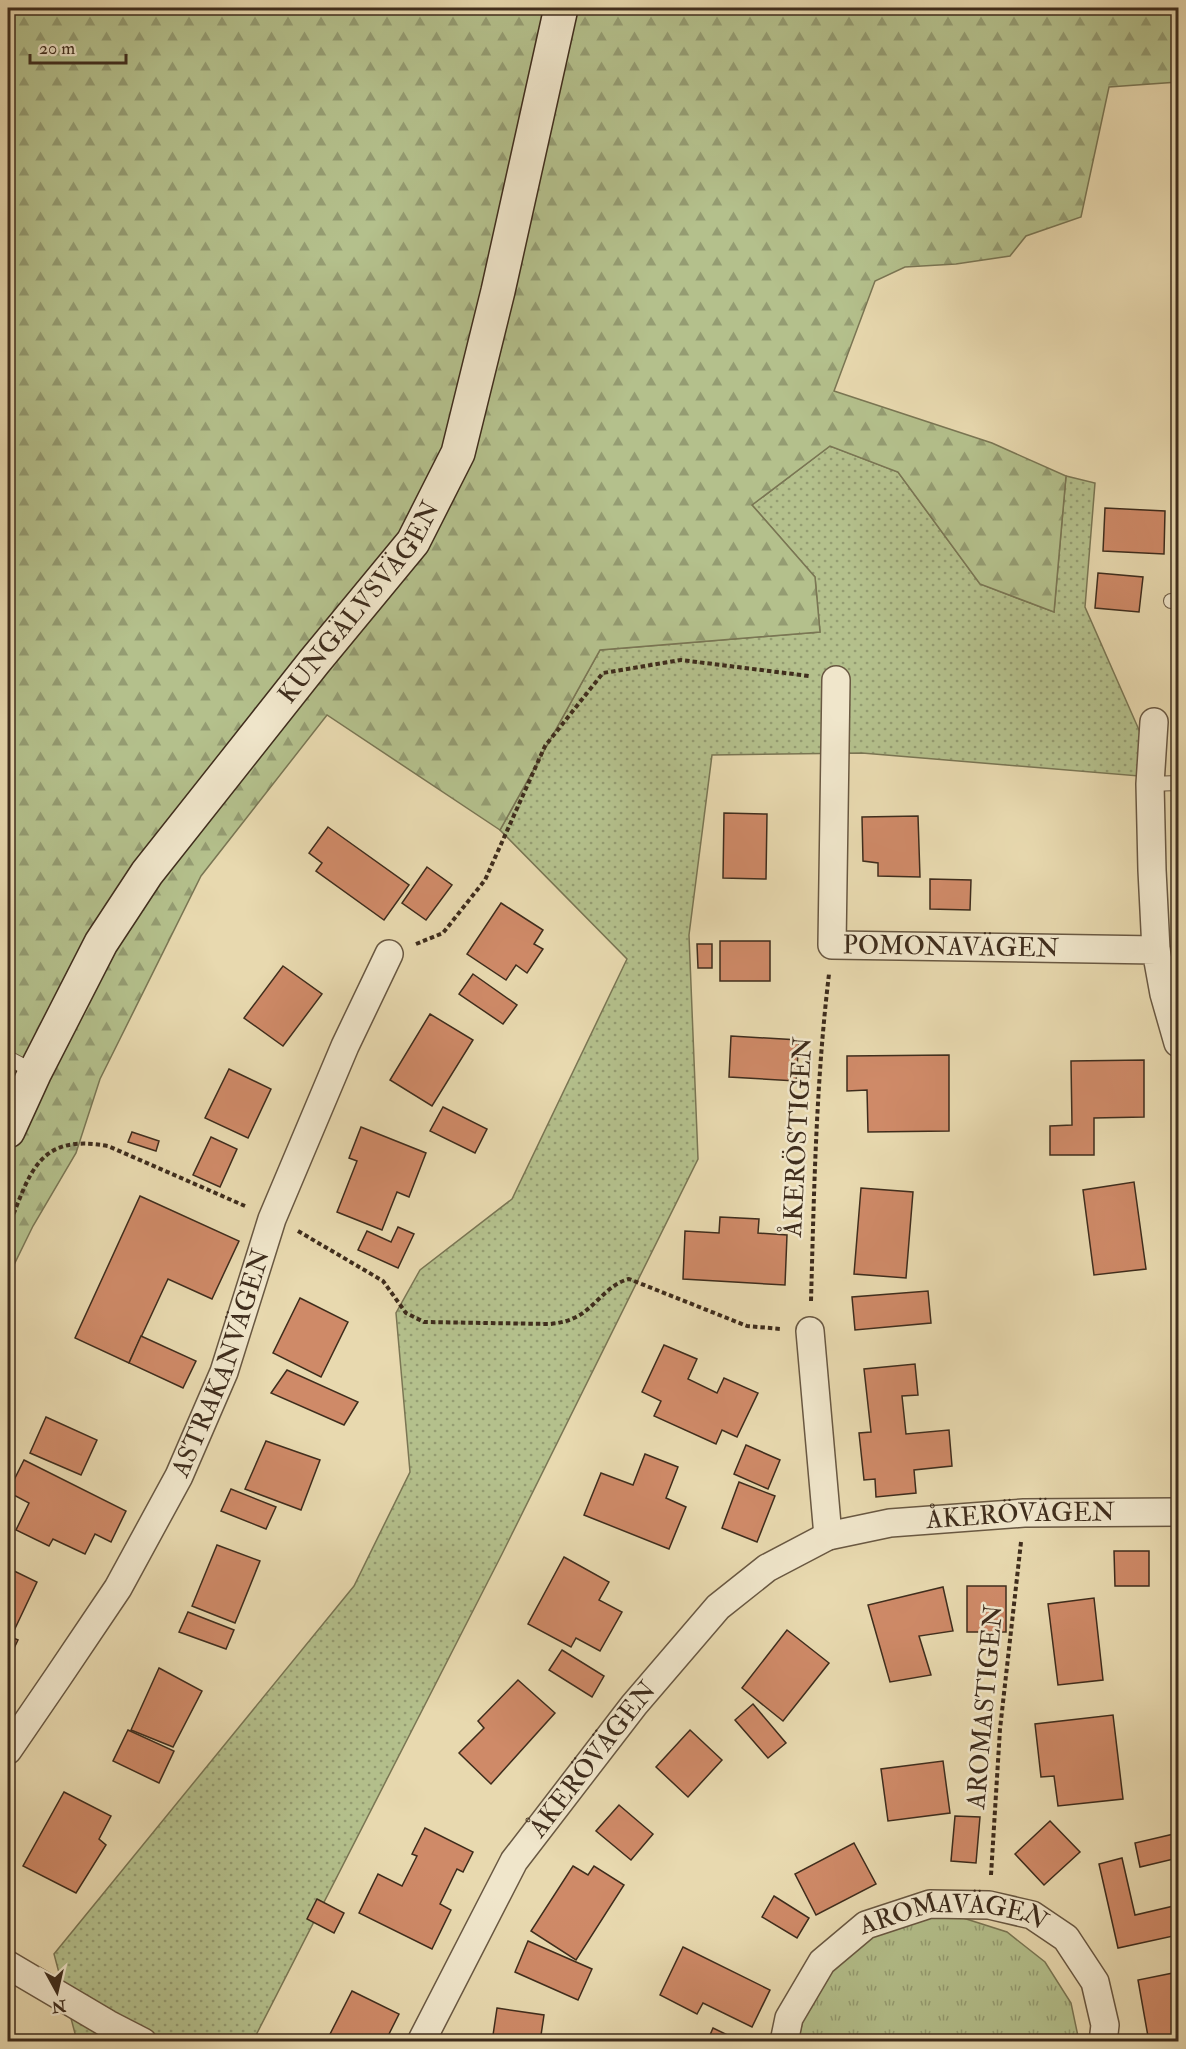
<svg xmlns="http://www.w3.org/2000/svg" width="1186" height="2049" font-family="'IM FELL Double Pica',serif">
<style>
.grass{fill:url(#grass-dots);stroke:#7a7654;stroke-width:1.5}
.forest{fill:url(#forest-firs);stroke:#7a7654;stroke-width:1.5}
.park{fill:url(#park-tufts);stroke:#7a7654;stroke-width:1.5}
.building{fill:#cf8a68;stroke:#3f2d1d;stroke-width:1.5}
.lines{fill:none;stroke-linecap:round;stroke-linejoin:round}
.lane-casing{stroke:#695842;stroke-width:16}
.street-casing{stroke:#695842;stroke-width:30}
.secondary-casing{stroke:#3f2d1d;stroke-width:36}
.path{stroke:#3f2d1d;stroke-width:4;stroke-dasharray:4.5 3;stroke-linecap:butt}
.lane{stroke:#f0e6cb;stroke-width:14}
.street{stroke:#f0e6cb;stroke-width:27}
.secondary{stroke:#f0e6cb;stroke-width:33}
.labels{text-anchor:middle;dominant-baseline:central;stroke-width:5;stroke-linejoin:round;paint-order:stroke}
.street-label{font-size:26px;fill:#3f2d1d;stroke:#f0e6cb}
</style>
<defs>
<pattern id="grass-dots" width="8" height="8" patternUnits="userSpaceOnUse" patternTransform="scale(1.5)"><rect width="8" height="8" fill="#b4c08c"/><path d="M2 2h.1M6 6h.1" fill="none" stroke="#949c72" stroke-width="1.8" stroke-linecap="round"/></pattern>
<pattern id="forest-firs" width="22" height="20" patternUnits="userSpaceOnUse" patternTransform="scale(1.5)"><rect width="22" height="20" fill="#b4c08c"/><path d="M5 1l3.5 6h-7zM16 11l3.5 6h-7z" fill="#949c72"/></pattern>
<pattern id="park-tufts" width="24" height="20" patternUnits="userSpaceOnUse" patternTransform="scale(1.5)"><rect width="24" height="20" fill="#b4c08c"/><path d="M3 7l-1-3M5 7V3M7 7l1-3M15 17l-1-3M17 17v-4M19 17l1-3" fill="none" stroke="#949c72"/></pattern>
</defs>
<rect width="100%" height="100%" fill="#e8d9af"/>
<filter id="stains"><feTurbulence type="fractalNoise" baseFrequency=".00333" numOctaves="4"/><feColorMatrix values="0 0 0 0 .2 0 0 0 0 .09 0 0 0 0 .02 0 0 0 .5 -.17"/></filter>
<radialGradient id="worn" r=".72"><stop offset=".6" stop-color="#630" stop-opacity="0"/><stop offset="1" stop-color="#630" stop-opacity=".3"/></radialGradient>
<!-- grass -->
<polygon class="grass" points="830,446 898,472 980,584 1054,612 1066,476 1095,483 1085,607 1143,739 1139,776 862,753 712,755 689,935 698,1159 502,1554 253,2041 77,2041 54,1954 354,1586 410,1472 396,1313 420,1270 512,1199 627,959 500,830 600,650 820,632 815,577 752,505"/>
<!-- forest -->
<polygon class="forest" points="8,8 1178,8 1178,82 1109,87 1081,217 1026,236 1010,256 956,264 905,267 875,281 834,391 992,443 1066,476 1054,612 980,584 898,472 830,446 752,505 815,577 820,632 600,650 500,830 327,715 201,876 100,1079 76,1153 33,1226 8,1277"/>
<!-- park -->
<polygon class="park" points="960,1917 1007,1932 1045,1962 1071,2003 1079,2041 798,2042 806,2006 829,1967 866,1935 912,1918"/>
<!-- building -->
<g class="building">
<polygon points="1105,508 1165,511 1164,554 1103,551"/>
<polygon points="1098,573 1143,577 1139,612 1095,608"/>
<polygon points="1173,678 1178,678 1178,742"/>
<polygon points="724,813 767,814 766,879 723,878"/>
<polygon points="918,816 920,877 878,876 878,863 863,861 862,817"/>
<polygon points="328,827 409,885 384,920 316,871 322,863 309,853"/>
<polygon points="427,867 452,885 426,920 402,903"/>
<polygon points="930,879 971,880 970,910 930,909"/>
<polygon points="501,903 543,930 534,944 543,949 527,973 516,965 506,980 467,954"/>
<rect x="720" y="941" width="50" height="40"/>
<polygon points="697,944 712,944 712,968 698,968"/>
<polygon points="283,966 322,994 283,1046 244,1018"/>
<polygon points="473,974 517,1005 503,1024 459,994"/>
<polygon points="430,1014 473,1040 432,1106 390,1080"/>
<polygon points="731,1036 799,1040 796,1081 729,1077"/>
<polygon points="949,1055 949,1131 868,1132 867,1090 847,1091 847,1056"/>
<polygon points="1144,1060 1144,1117 1094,1118 1094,1155 1050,1155 1050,1126 1072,1125 1071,1061"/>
<polygon points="229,1069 271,1089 248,1138 205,1118"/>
<polygon points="443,1107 487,1129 475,1153 430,1131"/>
<polygon points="361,1127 426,1153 409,1197 397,1192 382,1230 337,1212 357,1161 349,1158"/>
<polygon points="132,1132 159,1141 156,1151 128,1142"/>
<polygon points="211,1137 237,1149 220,1187 193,1175"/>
<polygon points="1134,1182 1146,1269 1094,1275 1083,1190"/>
<polygon points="861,1188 913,1192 906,1278 854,1274"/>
<polygon points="140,1196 239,1241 212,1299 168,1279 129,1363 75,1338"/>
<polygon points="720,1217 759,1219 758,1233 787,1235 785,1285 683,1279 685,1231 719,1233"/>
<polygon points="398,1227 414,1234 398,1268 358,1250 367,1231 391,1242"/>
<polygon points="928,1291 931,1323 855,1330 852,1297"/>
<polygon points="300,1298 348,1322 321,1377 273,1353"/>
<polygon points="141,1336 196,1361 183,1388 129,1363"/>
<polygon points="664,1345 697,1359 688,1379 717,1393 724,1378 758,1393 737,1437 722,1430 716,1444 654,1416 661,1401 642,1392"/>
<polygon points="915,1364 918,1395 902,1396 906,1434 949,1430 952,1466 914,1470 916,1493 876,1497 875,1479 864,1480 859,1433 871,1432 864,1369"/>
<polygon points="287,1370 358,1402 344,1425 271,1393"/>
<polygon points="46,1417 97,1440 81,1475 30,1453"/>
<polygon points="266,1441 320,1460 301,1510 245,1489"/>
<polygon points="746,1445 780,1460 768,1489 734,1474"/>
<polygon points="645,1454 678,1467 666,1498 686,1507 669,1549 584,1515 601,1473 633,1485"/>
<polygon points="24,1460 126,1511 111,1542 95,1534 85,1554 53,1539 49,1546 16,1530 29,1503 8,1492"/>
<polygon points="739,1482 775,1496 757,1542 722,1528"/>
<polygon points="231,1489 276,1507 266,1529 221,1511"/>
<polygon points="217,1545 260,1561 235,1623 192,1606"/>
<polygon points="1114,1551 1149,1551 1149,1586 1115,1586"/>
<polygon points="564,1557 609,1582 599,1600 622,1612 600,1651 576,1638 571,1647 528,1624"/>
<polygon points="8,1568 37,1582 11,1637 18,1640 8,1661"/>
<rect x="967" y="1586" width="39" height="46"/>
<polygon points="943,1587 953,1631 919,1636 931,1675 890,1682 868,1605"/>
<polygon points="1094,1598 1103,1680 1058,1685 1048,1604"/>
<polygon points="188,1612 234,1630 226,1649 179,1632"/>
<polygon points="787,1630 829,1663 783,1721 742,1688"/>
<polygon points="562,1650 604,1676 592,1697 549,1670"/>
<polygon points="159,1668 202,1691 173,1747 131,1730"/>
<polygon points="518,1680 555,1713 491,1784 459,1753 484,1728 478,1721"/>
<polygon points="753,1704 786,1743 768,1758 735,1720"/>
<polygon points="1113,1715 1123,1799 1058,1806 1054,1776 1041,1777 1035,1724"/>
<polygon points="128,1730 174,1751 159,1783 113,1761"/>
<polygon points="690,1730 722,1760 688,1797 656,1767"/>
<polygon points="943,1761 950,1813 888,1821 881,1769"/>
<polygon points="64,1792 111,1816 99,1839 106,1845 76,1893 23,1866"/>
<polygon points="619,1805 653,1834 631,1860 596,1831"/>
<polygon points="955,1816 980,1817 976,1863 951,1861"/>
<polygon points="1050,1821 1080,1852 1044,1885 1015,1854"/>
<polygon points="425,1828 473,1852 463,1872 457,1869 440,1904 451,1910 432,1949 359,1913 378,1874 402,1886 417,1856 412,1854"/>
<polygon points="1178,1833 1178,1858 1140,1867 1135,1843"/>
<polygon points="854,1843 876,1884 816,1915 795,1874"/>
<polygon points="1122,1858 1135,1915 1178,1905 1178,1935 1118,1948 1099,1864"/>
<polygon points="573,1866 588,1875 594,1866 624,1885 576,1960 531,1931"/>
<polygon points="774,1896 809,1918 797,1938 762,1917"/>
<polygon points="317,1899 344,1913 334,1933 307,1919"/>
<polygon points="528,1941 592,1969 578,2000 515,1972"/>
<polygon points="683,1947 770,1990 752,2027 703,2003 697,2014 660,1995"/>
<polygon points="1178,1972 1178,2042 1149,2042 1138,1980"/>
<polygon points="352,1991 399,2014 385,2042 326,2042"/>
<polygon points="497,2008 544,2015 540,2042 492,2042"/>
<polygon points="713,2028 742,2042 707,2042"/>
</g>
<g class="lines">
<defs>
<g id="lane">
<polyline points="1171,601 1178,601"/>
<polyline points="1150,784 1178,783"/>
<polyline points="8,1058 35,1072"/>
</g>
<g id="street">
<path id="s1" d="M836 680 832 945 1156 950 1164 994 1178 1043"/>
<polyline points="1154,722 1150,784 1152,870 1156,950"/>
<polyline points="810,1331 828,1536"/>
<path id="s2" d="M8 1750 58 1677 118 1588 179 1476 224 1372 272 1219 345 1046 389 954"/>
<polyline points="8,1965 108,2024 143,2042"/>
<path id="s3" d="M421 2042 514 1861 634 1705 718 1607 767 1568 828 1536 890 1523 1024 1513 1178 1512"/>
<path id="s4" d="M784 2042 789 2018 822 1962 866 1925 930 1904 989 1905 1032 1915 1066 1938 1095 1982 1105 2025 1103 2042"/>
</g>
<g id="secondary">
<path id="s5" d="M8 1131 35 1072 101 943 147 873 314 662 413 542 458 453 498 291 561 8"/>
</g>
</defs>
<!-- lane casing -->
<use href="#lane" class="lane-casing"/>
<!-- street casing -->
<use href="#street" class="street-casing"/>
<!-- secondary casing -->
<use href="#secondary" class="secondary-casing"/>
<!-- path -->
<g class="path">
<polyline points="416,944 443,933 485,880 545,746 603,673 681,660 809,676"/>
<path d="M8 1228C30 1174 37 1133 108 1146L245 1206"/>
<path d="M298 1231 383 1281 406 1313 424 1322 550 1324C560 1323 569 1321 578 1316 596 1306 608 1284 629 1279L747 1326 781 1329"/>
<path d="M811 1301C814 1192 816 1082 829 974"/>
<polyline points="991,1875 1000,1729 1021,1542"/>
</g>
<!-- lane -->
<use href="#lane" class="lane"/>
<!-- street -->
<use href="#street" class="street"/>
<!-- secondary -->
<use href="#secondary" class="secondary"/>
</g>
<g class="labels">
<!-- street labels -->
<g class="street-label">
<text stroke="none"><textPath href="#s5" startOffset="638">KUNGÄLVSVÄGEN</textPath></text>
<text stroke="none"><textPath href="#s1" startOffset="384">POMONAVÄGEN</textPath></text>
<text transform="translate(798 1137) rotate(-87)">ÅKERÖSTIGEN</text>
<text stroke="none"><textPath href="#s2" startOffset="444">ASTRAKANVÄGEN</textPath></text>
<text stroke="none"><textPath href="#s3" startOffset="855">ÅKERÖVÄGEN</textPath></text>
<text transform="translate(985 1707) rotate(-85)">AROMASTIGEN</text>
<text stroke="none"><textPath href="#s3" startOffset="332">ÅKERÖVÄGEN</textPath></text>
<text stroke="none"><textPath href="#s4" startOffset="237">AROMAVÄGEN</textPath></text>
</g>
</g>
<!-- margin -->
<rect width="1186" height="2049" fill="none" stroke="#e8d9af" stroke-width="30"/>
<rect x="9" y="9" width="1168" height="2031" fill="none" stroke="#3f2d1d" stroke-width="3"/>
<rect x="15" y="15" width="1156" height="2019" fill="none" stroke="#3f2d1d" stroke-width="1.5"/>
<!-- north arrow -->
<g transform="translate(57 1992) rotate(172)" stroke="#f0e6cb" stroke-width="4.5" paint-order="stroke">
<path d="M0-4.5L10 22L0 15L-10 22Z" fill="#3f2d1d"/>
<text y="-9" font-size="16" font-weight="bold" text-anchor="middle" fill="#3f2d1d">N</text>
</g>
<!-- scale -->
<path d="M30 54v9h96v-9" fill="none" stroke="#3f2d1d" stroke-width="3"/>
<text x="39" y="54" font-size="18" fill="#3f2d1d" stroke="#f0e6cb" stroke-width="4.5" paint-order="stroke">20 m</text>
<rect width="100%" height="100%" filter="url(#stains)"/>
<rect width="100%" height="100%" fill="url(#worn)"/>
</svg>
